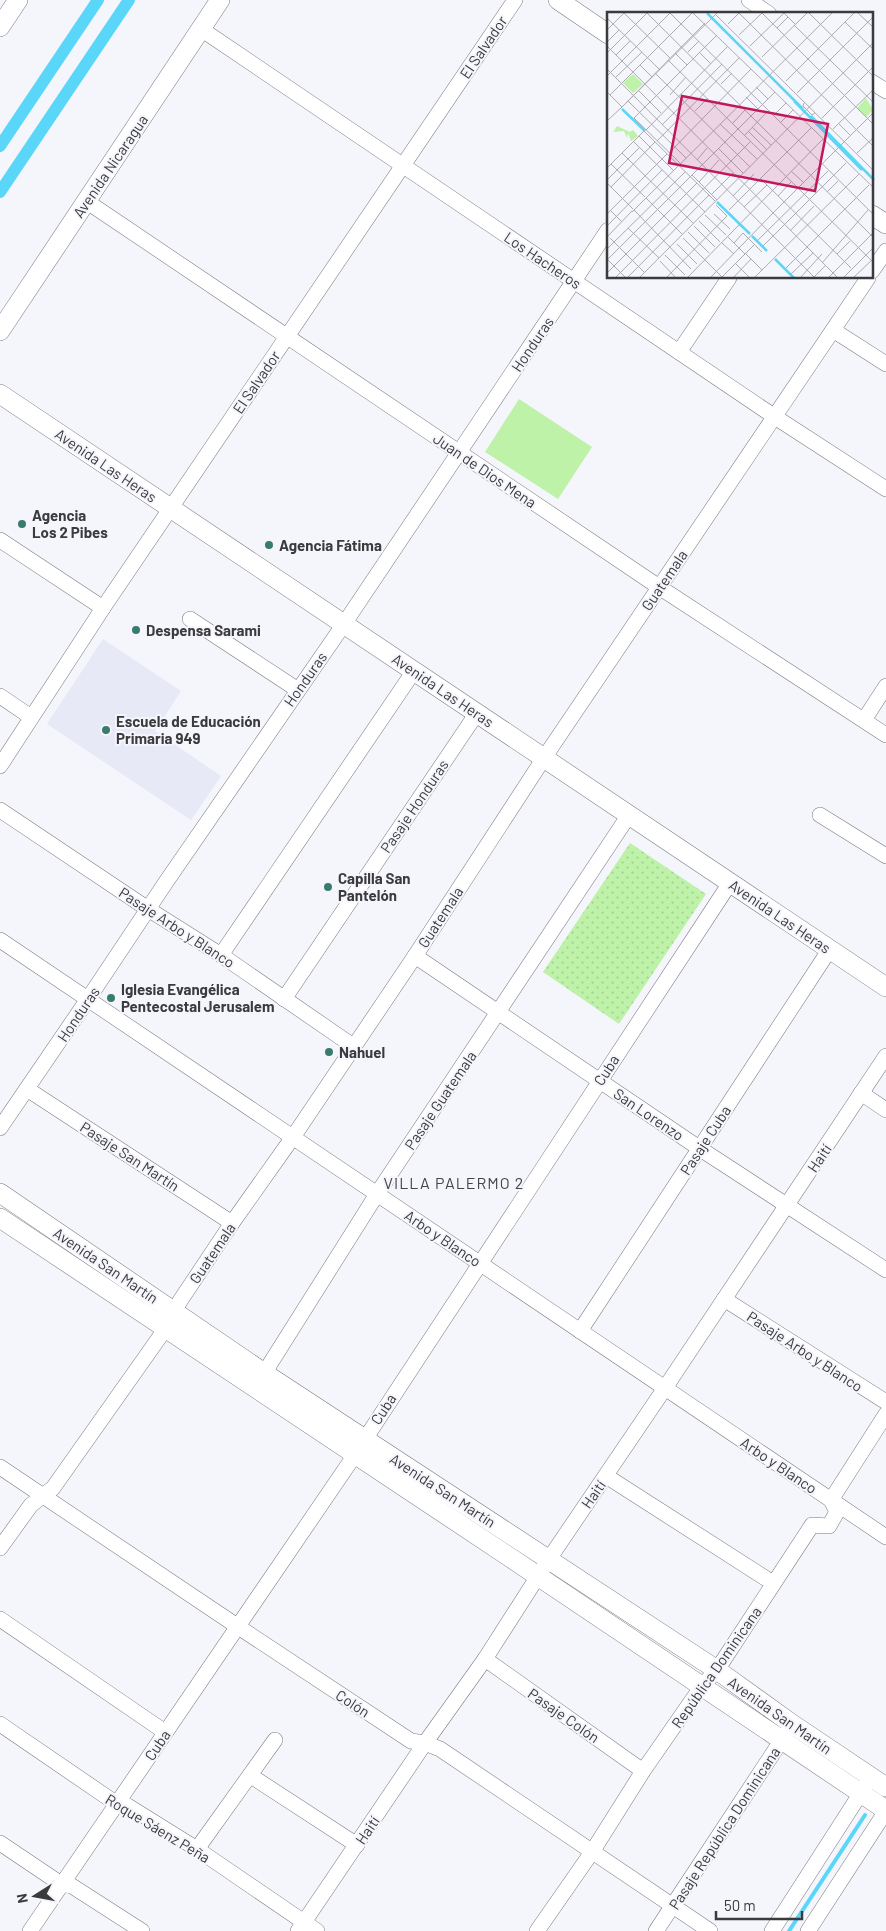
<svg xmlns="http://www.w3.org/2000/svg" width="886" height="1931" font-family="Barlow,sans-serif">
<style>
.built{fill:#e8e9f7}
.grass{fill:url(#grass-dots)}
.garden{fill:#bef2a9}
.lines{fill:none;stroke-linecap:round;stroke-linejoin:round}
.stream{stroke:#5ad7f8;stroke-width:4}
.canal{stroke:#5ad7f8;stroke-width:12}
.minor-casing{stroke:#7a7a80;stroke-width:16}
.major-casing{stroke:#7a7a80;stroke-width:20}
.minor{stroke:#fff;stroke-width:15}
.major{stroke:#fff;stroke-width:19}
.poi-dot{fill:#397b6d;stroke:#f5f5fc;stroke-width:2}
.labels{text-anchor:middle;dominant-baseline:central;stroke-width:4;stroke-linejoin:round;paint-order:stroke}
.street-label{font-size:15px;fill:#3b3b3e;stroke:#f5f5fc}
.poi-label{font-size:15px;font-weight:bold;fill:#3b3b3e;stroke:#f5f5fc;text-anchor:start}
.neighbourhood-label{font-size:16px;letter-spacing:1px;fill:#44454a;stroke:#f5f5fc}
.inset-river{fill:none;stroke:#5ad7f8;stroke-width:2.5}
.inset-road{fill:none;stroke:#ababb0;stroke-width:1}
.view{fill:#c2185b;fill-opacity:0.15;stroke:#c2185b;stroke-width:2.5}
.inset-edge{fill:none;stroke:#3b3b3e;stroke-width:2.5}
</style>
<defs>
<pattern id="grass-dots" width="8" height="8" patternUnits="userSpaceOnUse" patternTransform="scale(1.25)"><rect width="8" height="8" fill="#bef2a9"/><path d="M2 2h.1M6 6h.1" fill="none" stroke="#a4d092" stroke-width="1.8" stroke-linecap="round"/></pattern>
</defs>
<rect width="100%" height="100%" fill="#f5f5fc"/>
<!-- built -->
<polygon class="built" points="103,639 181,691 155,731 221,776 191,820 47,724"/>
<!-- grass -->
<polygon class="grass" points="630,843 706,894 619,1024 543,972"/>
<!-- garden -->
<polygon class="garden" points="519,399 592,447 558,499 485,452"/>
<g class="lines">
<!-- stream -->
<polyline class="stream" points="789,1931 865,1815"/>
<!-- canal -->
<g class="canal">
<polyline points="0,146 98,0"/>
<polyline points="0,192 129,0"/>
</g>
<defs>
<g id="minor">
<polyline points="749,0 769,14"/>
<polyline points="201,29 775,417 886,489"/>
<polyline points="872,82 886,91"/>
<polyline points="86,201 659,587 886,735"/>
<polyline points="872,271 886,251"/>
<polyline points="833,330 886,364"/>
<polyline points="679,352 729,278"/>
<polyline points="0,540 103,608"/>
<polyline points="190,619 298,690"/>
<polyline points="0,696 31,717"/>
<polyline points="864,720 886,686"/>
<polyline points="0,766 103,608 515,0"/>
<polyline points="0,810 148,909 221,955 353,1046"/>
<polyline points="820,815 886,856"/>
<polyline points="0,940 886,1537"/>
<polyline points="221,955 414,671"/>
<polyline points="415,956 699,1148 886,1270"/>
<polyline points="284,999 477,713"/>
<polyline points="27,1089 232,1223"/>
<polyline points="861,1093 886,1110"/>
<polyline points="0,1128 88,999 166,882 344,624 608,230"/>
<polyline points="724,1299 886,1402"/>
<polyline points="580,1331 830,949"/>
<polyline points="258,1383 377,1194 629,815"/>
<polyline points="0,1467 237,1626 411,1741 425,1743 440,1749 710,1931"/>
<polyline points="606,1476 773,1583"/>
<polyline points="0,1548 31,1505 53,1488 166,1328 180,1301 232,1223 293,1137 415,956 544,758 868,278"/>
<polyline points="0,1619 165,1732"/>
<polyline points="485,1659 643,1771"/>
<polyline points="0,1724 117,1804 128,1806 197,1849 317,1931"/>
<polyline points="251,1776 357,1845"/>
<polyline points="0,1843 61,1884 72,1886 142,1931"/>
<polyline points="197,1849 275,1740"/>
<polyline points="30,1931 348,1465 730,883"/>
<polyline points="298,1931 425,1743 485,1659 549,1559 665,1388 886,1056"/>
<polyline points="537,1931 592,1852 643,1771 702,1686 717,1670 812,1525 829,1526 837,1512 831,1500 886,1414"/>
<polyline points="656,1931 787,1732"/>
<polyline points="772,1931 866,1785"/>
<polyline points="808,1931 886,1811"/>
</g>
<g id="major">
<polyline points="558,0 608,34"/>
<polyline points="0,27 18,0"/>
<polyline points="872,215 886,224"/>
<polyline points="0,331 220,0"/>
<polyline points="0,394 886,987"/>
<polyline points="0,1193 264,1373 717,1670 792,1724 886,1787"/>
<polyline points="0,1218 511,1558 886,1810"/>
</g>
</defs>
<!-- minor casing -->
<use href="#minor" class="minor-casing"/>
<!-- major casing -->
<use href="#major" class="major-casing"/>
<!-- minor -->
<use href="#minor" class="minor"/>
<!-- major -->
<use href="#major" class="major"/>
</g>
<!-- markers -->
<g class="poi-dot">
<circle cx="22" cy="524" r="5"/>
<circle cx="269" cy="545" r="5"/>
<circle cx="136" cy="630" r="5"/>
<circle cx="106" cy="730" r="5"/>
<circle cx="328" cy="887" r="5"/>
<circle cx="111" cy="998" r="5"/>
<circle cx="329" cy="1052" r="5"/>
</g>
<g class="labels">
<!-- street labels -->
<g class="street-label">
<text transform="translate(483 47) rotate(-56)">El Salvador</text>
<text transform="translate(110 166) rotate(-56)">Avenida Nicaragua</text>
<text transform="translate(543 260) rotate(34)">Los Hacheros</text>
<text transform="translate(532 344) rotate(-56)">Honduras</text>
<text transform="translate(256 382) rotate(-56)">El Salvador</text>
<text transform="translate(106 465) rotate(34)">Avenida Las Heras</text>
<text transform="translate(485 470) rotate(34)">Juan de Dios Mena</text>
<text transform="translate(664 580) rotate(-56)">Guatemala</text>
<text transform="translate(305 679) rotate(-55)">Honduras</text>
<text transform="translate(443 690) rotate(34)">Avenida Las Heras</text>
<text transform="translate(414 806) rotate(-56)">Pasaje Honduras</text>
<text transform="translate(780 916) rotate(34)">Avenida Las Heras</text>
<text transform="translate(440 917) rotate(-57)">Guatemala</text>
<text transform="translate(177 927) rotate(33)">Pasaje Arbo y Blanco</text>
<text transform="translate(78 1014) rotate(-56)">Honduras</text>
<text transform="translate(606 1070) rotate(-57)">Cuba</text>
<text transform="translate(440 1100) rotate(-56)">Pasaje Guatemala</text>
<text transform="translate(649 1114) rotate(34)">San Lorenzo</text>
<text transform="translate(705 1140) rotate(-57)">Pasaje Cuba</text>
<text transform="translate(130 1156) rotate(33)">Pasaje San Martín</text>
<text transform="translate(819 1158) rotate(-56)">Haití</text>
<text transform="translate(443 1238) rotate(34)">Arbo y Blanco</text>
<text transform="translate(212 1253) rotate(-56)">Guatemala</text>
<text transform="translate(106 1265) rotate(34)">Avenida San Martín</text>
<text transform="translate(805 1351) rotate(33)">Pasaje Arbo y Blanco</text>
<text transform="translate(383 1409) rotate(-57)">Cuba</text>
<text transform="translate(779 1465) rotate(34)">Arbo y Blanco</text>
<text transform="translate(443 1490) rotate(33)">Avenida San Martín</text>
<text transform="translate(593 1494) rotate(-55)">Haití</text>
<text transform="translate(716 1667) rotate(-55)">República Dominicana</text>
<text transform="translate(353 1703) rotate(33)">Colón</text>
<text transform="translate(564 1715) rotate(35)">Pasaje Colón</text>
<text transform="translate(780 1715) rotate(35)">Avenida San Martín</text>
<text transform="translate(157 1745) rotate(-56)">Cuba</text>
<text transform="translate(158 1828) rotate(31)">Roque Sáenz Peña</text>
<text transform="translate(724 1828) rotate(-57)">Pasaje República Dominicana</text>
<text transform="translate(367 1830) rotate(-56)">Haití</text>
</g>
<!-- poi labels -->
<g class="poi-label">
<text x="32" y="515">Agencia<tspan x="32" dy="17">Los 2 Pibes</tspan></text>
<text x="279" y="545">Agencia Fátima</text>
<text x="146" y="630">Despensa Sarami</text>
<text x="116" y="721">Escuela de Educación<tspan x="116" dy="17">Primaria 949</tspan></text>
<text x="338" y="878">Capilla San<tspan x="338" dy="17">Pantelón</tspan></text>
<text x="121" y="989">Iglesia Evangélica<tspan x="121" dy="17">Pentecostal Jerusalem</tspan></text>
<text x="339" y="1052">Nahuel</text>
</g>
<!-- neighbourhood labels -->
<g class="neighbourhood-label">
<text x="454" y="1182">VILLA PALERMO 2</text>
</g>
</g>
<!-- overview -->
<g transform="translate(607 12)">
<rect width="266" height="266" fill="#f5f5fc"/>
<path d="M26 62 36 72 26 81 16 71Z" fill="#bef2a9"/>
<path d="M10 114 23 120 26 118 31 124 24 129 21 121 20 126 17 119 6 120Z" fill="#bef2a9"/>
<path d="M259 86 266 98 259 105 250 96Z" fill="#bef2a9"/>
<path class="inset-river" d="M100 1 196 97M187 89 255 158M15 97 38 119M204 104 267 168M110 190 143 222M145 224 160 239M168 247 187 266"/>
<path class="inset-road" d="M63 1 267 203M86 1 267 176M132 1 267 135M155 1 267 113M177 1 188 12M202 1 267 65M251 1 267 16M108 2 267 159M0 6 53 58M238 10 267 38M98 11 15 95 110 1M121 12 132 1M187 13 267 91M170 16 181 5M0 18 17 1 63 46M132 23 155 1M0 30 12 18M0 34 231 266M143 34 177 1M81 40 92 29M0 41 40 1 267 226M68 41 80 53M93 41 104 52M9 43 23 29M155 45 200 1M61 48 267 251M33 53 45 65M0 57 208 266M48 61 143 155M0 64 63 1M8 66 35 40M179 69 247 1M114 72 125 61M149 75 161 87M31 78 54 101M0 80 15 95 0 109M190 81 267 4M3 83 85 1M63 83 79 65M139 85 151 97M21 89 79 146M197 91 196 94 205 103 208 101M88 99 101 86M166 104 179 91M215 106 267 54M173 111 186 98M113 112 150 147M125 112 138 98M232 112 244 124M55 113 115 52M145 115 164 133M226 117 267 77M39 118 121 34M141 119 160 138M32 124 67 159M137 124 161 99M50 129 132 46M27 130 98 200M112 137 136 161M15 141 86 211M62 141 144 57M250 141 267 125M90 148 100 136M4 152 38 185M74 152 27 106 110 23M0 156 37 119 108 189M184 159 196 170M85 163 110 188M154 167 244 256M0 168 32 136M92 170 112 148M0 171 26 197M4 175 48 130M220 180 231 169M105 182 126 161M126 184 147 162M171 184 184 170M39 186 75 222M137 195 160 173M27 198 84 257M122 198 204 116M4 199 15 210M25 200 225 1M166 201 267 100M0 202 60 142M107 202 123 217M98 203 119 223M92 209 113 230M1 213 55 158M87 214 108 235M21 216 52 246M183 219 207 194M81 220 102 241M0 225 25 199M121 225 138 242M3 226 37 260M76 226 115 265 148 232M150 229 221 159M115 231 127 242M127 231 136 221 155 240M70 232 90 252M156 234 239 151M0 237 78 160M139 242 155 258M230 242 243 229M58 243 78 263M0 247 19 266M0 248 168 80M53 249 69 266M128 251 143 266M215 251 261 198M179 256 262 173M0 261 90 171M184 262 206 241M207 265 218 254M8 266 143 130M20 266 102 183M32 266 267 30M59 266 120 204 109 193M80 266 216 127M103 266 166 201M126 266 144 247M147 266 252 162M193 266 215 242M221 266 267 220M236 266 267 235M246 266 267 246"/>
<path class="view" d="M75 84 221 112 208 179 62 151Z"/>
<rect width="266" height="266" class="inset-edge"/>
</g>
<!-- north arrow -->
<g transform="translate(35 1896) rotate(259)" stroke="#f5f5fc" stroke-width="4" paint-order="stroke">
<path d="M0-4L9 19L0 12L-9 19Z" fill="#3b3b3e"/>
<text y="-8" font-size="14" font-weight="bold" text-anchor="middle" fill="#3b3b3e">N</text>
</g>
<!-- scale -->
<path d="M716 1911v8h86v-8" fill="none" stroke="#3b3b3e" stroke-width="2.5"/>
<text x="724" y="1911" font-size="15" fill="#3b3b3e" stroke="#f5f5fc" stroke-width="4" paint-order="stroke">50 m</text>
</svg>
